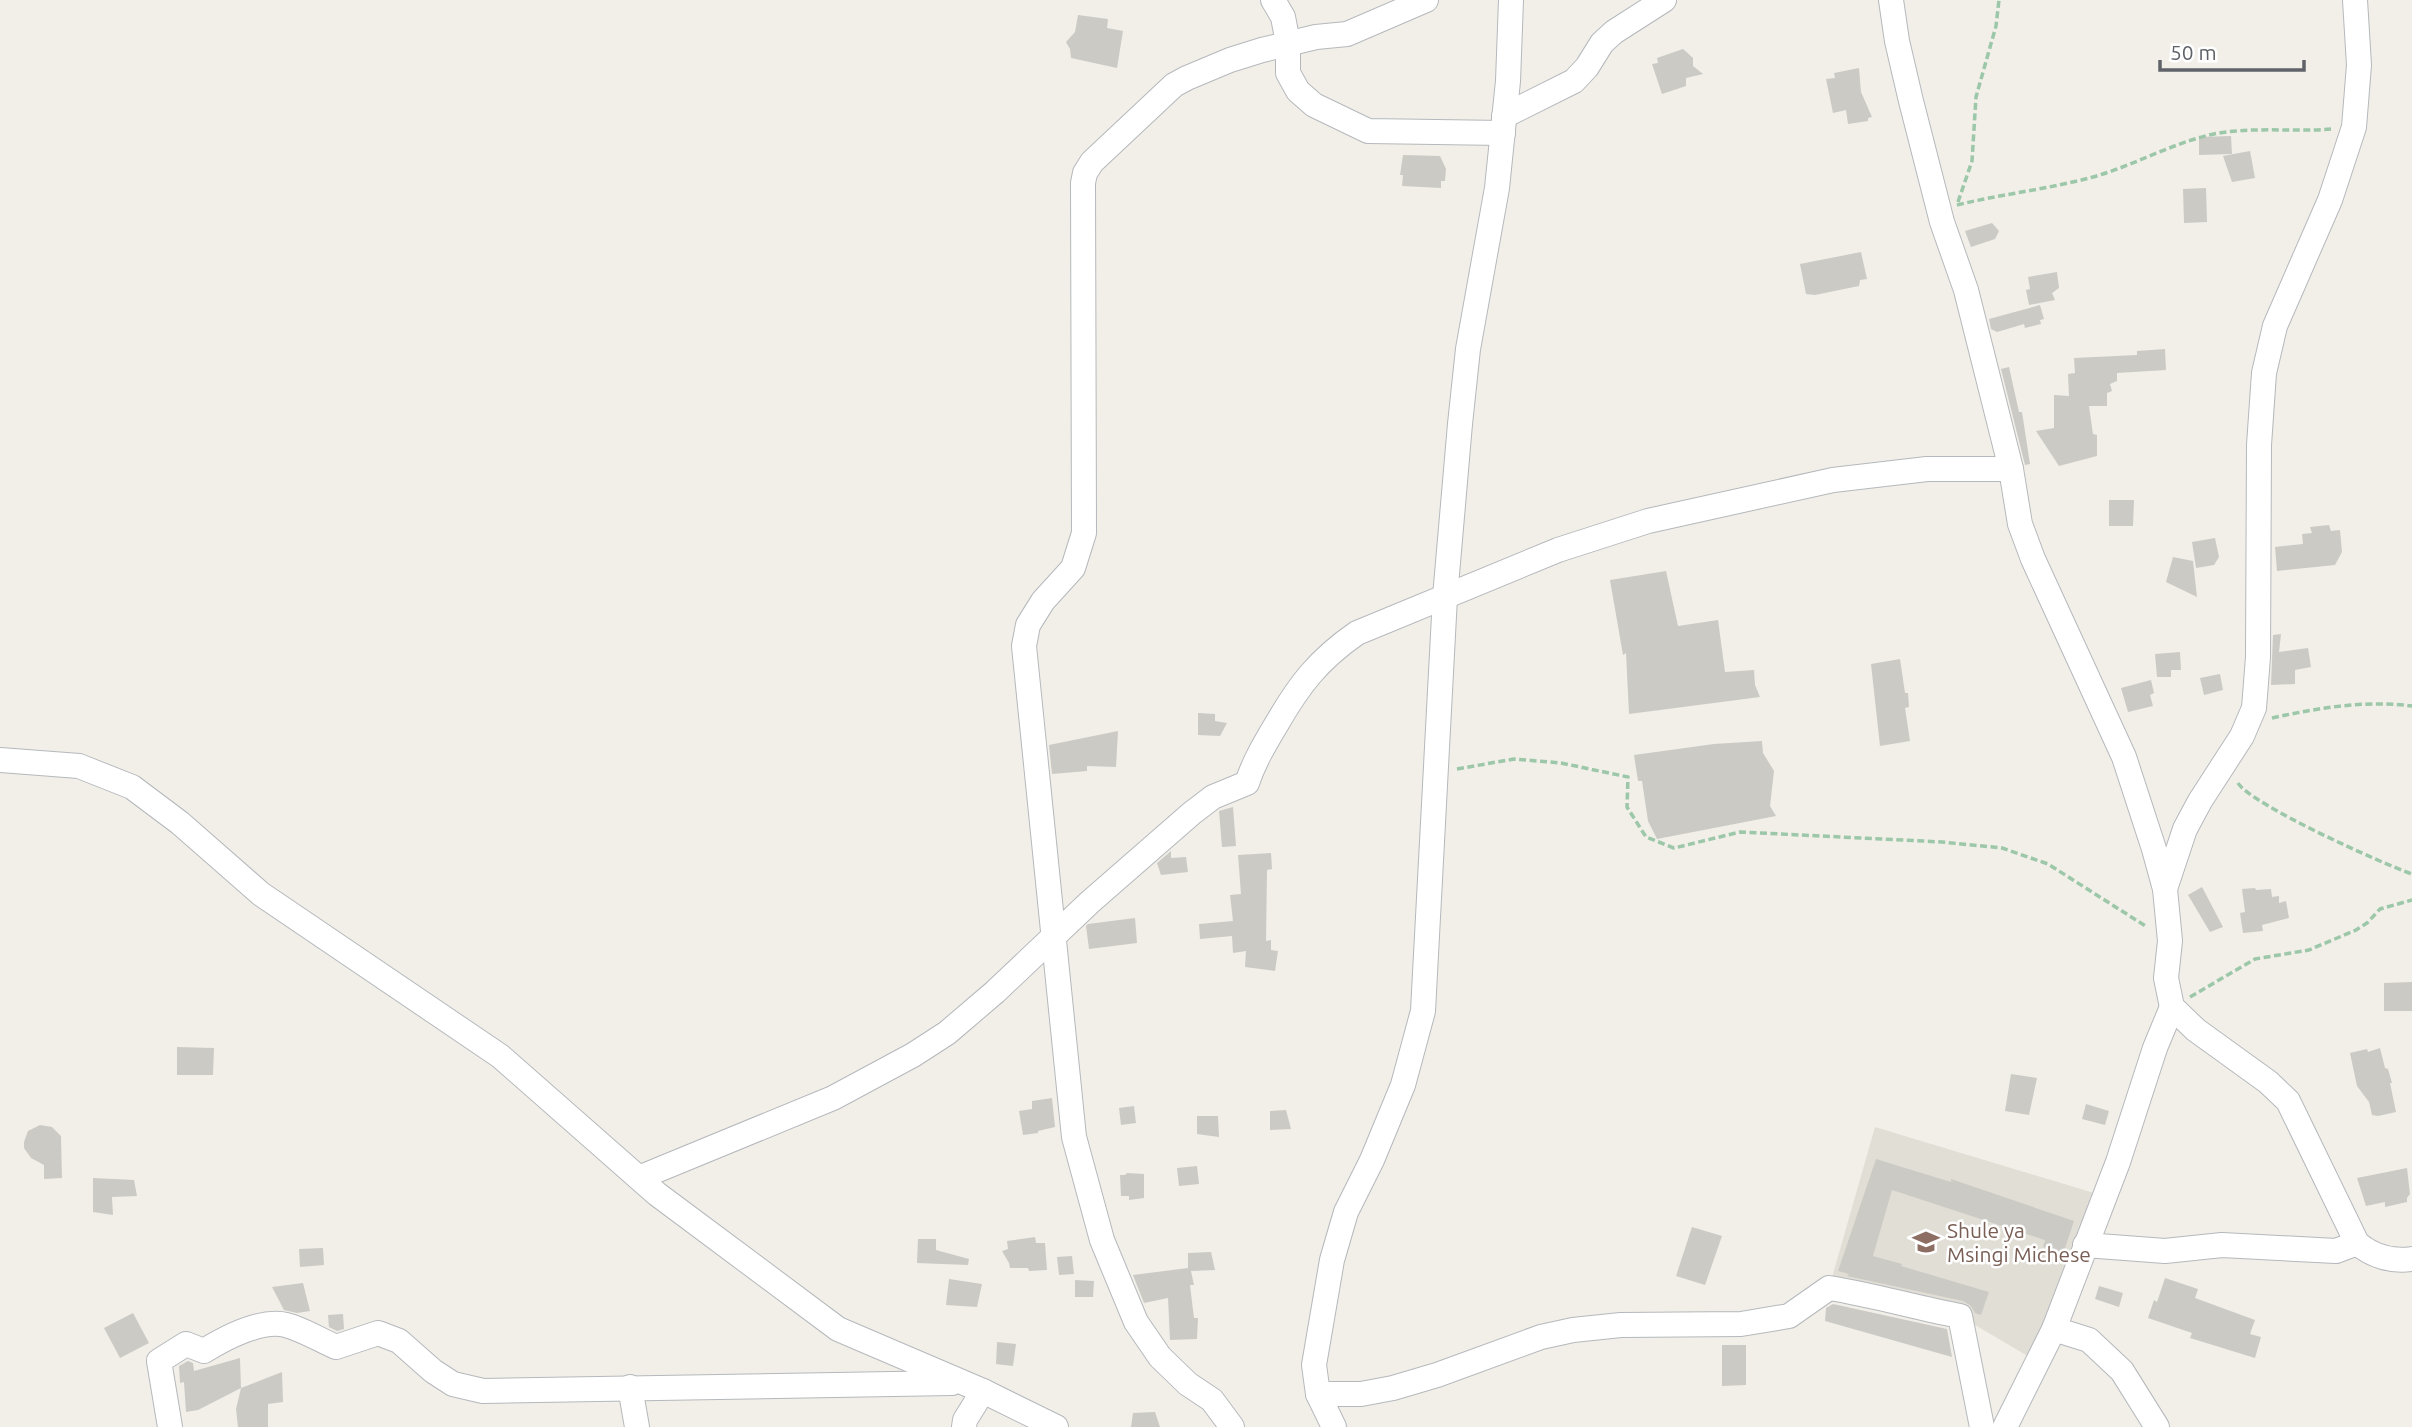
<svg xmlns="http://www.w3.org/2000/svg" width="2412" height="1427" font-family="Ubuntu,sans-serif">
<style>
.education{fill:#e1ded6}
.building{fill:#cccac5}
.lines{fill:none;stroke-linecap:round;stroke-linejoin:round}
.minor-casing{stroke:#b5b8bc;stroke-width:26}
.path{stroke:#9cc7a9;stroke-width:3.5;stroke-dasharray:7 3.5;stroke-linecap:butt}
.minor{stroke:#fff;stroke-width:24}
.labels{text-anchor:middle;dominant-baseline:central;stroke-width:5;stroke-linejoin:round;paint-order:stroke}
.education-label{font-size:21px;fill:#785e54;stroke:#fff;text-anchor:start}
</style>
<rect width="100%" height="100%" fill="#f1efe8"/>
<!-- education -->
<polygon class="education" points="1875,1127 2094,1193 2041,1364 1960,1316 1829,1288"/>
<!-- building -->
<g class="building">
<polygon points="1078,15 1108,19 1107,28 1123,31 1117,68 1071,58 1070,49 1066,42 1075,32"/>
<polygon points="1683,49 1693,58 1693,66 1703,74 1686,78 1686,86 1662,94 1652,64 1658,63 1657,58"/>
<polygon points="1859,68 1861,92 1872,117 1868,118 1868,121 1848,124 1846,110 1833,113 1826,79 1835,78 1834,73"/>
<polygon points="2231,136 2232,154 2199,155 2199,137"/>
<polygon points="2250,151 2255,178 2232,182 2223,156"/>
<polygon points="1403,155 1440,156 1446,169 1445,181 1441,181 1441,188 1402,186 1403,175 1400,175"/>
<polygon points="2206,188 2207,222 2184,223 2183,189"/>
<polygon points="1992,223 1999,231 1995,239 1971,247 1965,231"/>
<polygon points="1861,252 1867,279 1860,280 1859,286 1815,295 1806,294 1800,264"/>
<polygon points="2057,272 2059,288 2052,293 2055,300 2029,305 2026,290 2030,289 2028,277"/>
<polygon points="2040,305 2044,319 2040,320 2041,324 2025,328 2024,324 1997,332 1991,329 1989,319"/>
<polygon points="2165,349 2166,370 2117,373 2117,381 2110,384 2112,391 2107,393 2107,406 2089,406 2093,434 2097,435 2097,456 2059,466 2036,431 2054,428 2054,395 2069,396 2068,374 2075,373 2074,358 2137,355 2137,351"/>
<polygon points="2009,367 2019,412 2022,412 2030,464 2025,465 2001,369"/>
<polygon points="2109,500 2134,500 2133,526 2109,526"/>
<polygon points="2329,525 2331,531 2340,530 2342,552 2335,565 2277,571 2275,547 2303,544 2302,534 2312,533 2310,527"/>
<polygon points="2215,538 2219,557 2214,565 2196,568 2192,542"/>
<polygon points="2173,557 2193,561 2197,597 2166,582"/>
<polygon points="1666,571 1678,626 1718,620 1725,672 1754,670 1755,685 1760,697 1629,714 1626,653 1623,655 1610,580"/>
<polygon points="2281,634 2279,652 2308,648 2311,667 2295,670 2295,684 2271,685 2273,635"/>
<polygon points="2180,652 2181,670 2171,670 2171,677 2157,677 2155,654"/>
<polygon points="1900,659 1905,693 1908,693 1909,707 1905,708 1910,741 1880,746 1871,664"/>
<polygon points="2220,674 2223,690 2204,695 2200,678"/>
<polygon points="2151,680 2154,693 2150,695 2153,706 2128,712 2121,688"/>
<polygon points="1198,713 1215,714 1215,721 1227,723 1220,736 1198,735"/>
<polygon points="1118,731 1116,767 1087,766 1087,771 1052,774 1049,745"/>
<polygon points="1762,741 1763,753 1774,771 1770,806 1776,816 1657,839 1648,821 1642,781 1638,781 1634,755 1714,744"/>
<polygon points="1233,807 1236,846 1222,847 1219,811"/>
<polygon points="1171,851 1171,858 1186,857 1188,872 1161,875 1157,863"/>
<polygon points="1271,853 1272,869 1267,870 1266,941 1271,940 1271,950 1278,951 1275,971 1245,967 1246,951 1233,953 1232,936 1200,939 1199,924 1233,921 1230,895 1241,894 1238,855"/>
<polygon points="2202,887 2223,927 2210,932 2188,895"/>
<polygon points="2255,888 2256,890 2271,889 2272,897 2279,896 2279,903 2286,901 2289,918 2262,925 2263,931 2243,933 2240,913 2245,912 2242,889"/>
<polygon points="1135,918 1137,943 1089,949 1086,926 1088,924"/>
<polygon points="2412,982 2412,1011 2384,1011 2384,983"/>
<polygon points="177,1047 214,1048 213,1075 177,1075"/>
<polygon points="2380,1048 2385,1068 2388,1069 2392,1083 2390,1083 2396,1112 2378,1116 2372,1115 2369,1102 2357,1086 2350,1053 2367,1049 2368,1052"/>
<polygon points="2011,1074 2037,1078 2029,1115 2005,1111"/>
<polygon points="1052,1098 1055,1127 1038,1131 1038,1133 1023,1135 1019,1111 1032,1109 1032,1101"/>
<polygon points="2086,1104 2109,1111 2105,1125 2082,1119"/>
<polygon points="1134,1106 1136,1123 1121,1125 1119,1108"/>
<polygon points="1286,1110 1291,1129 1270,1130 1270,1111"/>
<polygon points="1197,1116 1218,1116 1219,1137 1197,1134"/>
<polygon points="40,1125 52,1127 61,1136 62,1178 44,1179 44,1165 31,1158 24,1148 24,1142 28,1131"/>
<polygon points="1876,1159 1951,1182 1951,1179 2074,1221 2063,1254 2043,1247 2045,1240 1892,1190 1873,1256 1902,1264 1901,1266 1989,1292 1981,1315 1975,1313 1971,1306 1963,1301 1847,1276 1849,1274 1838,1271"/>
<polygon points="1197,1166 1199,1184 1179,1186 1177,1168"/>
<polygon points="2407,1168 2410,1194 2407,1198 2407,1202 2385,1207 2385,1202 2366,1206 2357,1178"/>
<polygon points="1127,1173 1144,1174 1144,1198 1129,1200 1129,1196 1121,1196 1120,1175 1125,1175"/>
<polygon points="93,1178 134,1180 137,1196 112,1197 113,1215 93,1212"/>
<polygon points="1692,1227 1722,1236 1705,1285 1676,1276"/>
<polygon points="1035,1237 1036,1243 1045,1243 1047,1270 1029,1271 1028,1268 1010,1268 1009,1263 1002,1251 1008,1249 1007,1241"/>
<polygon points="918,1239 936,1239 936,1250 969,1259 968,1265 917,1263"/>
<polygon points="323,1248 324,1265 300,1267 299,1249"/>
<polygon points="1211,1252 1215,1270 1191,1271 1194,1285 1190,1285 1194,1318 1198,1318 1197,1339 1170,1340 1168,1298 1144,1303 1133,1275 1188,1268 1188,1253"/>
<polygon points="1072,1256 1074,1274 1059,1275 1057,1257"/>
<polygon points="2165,1278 2198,1289 2195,1298 2255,1320 2250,1334 2261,1337 2255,1358 2190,1338 2192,1333 2148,1318 2154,1300 2157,1302"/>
<polygon points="949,1279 982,1284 977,1307 946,1305"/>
<polygon points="1075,1280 1094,1281 1093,1297 1075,1297"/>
<polygon points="303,1283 310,1311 297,1313 284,1310 272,1287"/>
<polygon points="2099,1286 2123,1293 2119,1307 2095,1299"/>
<polygon points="1833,1304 1947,1329 1952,1357 1825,1321 1826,1308"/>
<polygon points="133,1313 149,1343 120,1358 104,1328"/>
<polygon points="343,1314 344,1329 337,1331 329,1327 328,1315"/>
<polygon points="997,1342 1016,1344 1013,1366 996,1364"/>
<polygon points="1722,1345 1746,1345 1746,1385 1722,1386"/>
<polygon points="240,1358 241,1388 198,1410 186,1412 184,1382 180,1383 179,1366 188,1361 193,1363 194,1371"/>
<polygon points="282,1372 283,1402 268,1404 268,1427 238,1427 236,1409 241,1388"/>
<polygon points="1155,1412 1160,1427 1131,1427 1133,1413"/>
</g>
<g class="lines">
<defs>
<g id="minor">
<polyline points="1273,0 1283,17 1288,43 1288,73 1298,91 1314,105 1368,131 1503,133"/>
<path d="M1891 0 1897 41 1911 101 1942 222 1966 290 2011 469 2020 524 2033 559 2124 757 2154 849 2165 889 2170 941 2166 978 2172 1007 2196 1030 2268 1082 2288 1101 2357 1243C2372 1256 2392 1262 2412 1259"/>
<polyline points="1504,116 1574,81 1587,67 1602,43 1614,32 1664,0"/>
<polyline points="0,760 79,766 132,787 180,823 261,894 500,1056 657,1194 838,1329 983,1391 1056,1427"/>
<polyline points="2165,889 2185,829 2200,801 2242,736 2254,708 2258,657 2259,445 2264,373 2275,326 2330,200 2354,127 2359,65 2355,0"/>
<path d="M636 1175 641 1177 833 1098 913 1055 947 1033 995 992 1090 902 1192 813 1213 797 1247 783C1254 762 1264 745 1276 725 1299 685 1318 660 1357 633L1558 550 1648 521 1833 480 1927 469H2011"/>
<polyline points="2085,1245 2165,1251 2222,1245 2336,1251 2357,1243"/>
<polyline points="2054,1329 2089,1340 2122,1371 2157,1427"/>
<polyline points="630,1387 637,1427"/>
<path d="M1318 1394H1361L1393 1388 1437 1375 1541 1337 1573 1330 1621 1325 1741 1324 1789 1316 1829 1288C1874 1295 1916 1308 1960 1316L1982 1427"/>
<path d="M170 1427 159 1361 186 1344 204 1351C225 1338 261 1319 286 1325 302 1329 320 1340 336 1347L378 1333 399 1341 433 1371 453 1384 483 1391 952 1383"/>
<polyline points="964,1427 965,1420 983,1391"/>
<polyline points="1232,1427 1212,1400 1188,1384 1160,1357 1136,1322 1102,1240 1074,1137 1024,646 1028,625 1043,601 1073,568 1084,533 1083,183 1085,173 1092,162 1174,85 1187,78 1230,60 1262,50 1316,37 1347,34 1426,0"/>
<polyline points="1334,1427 1318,1394 1314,1365 1332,1260 1346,1212 1372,1160 1403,1085 1423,1011 1445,597 1460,424 1468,349 1497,188 1508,81 1511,0"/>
<polyline points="2005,1427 2054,1329 2118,1162 2155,1048 2172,1007"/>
</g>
</defs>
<!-- minor casing -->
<use href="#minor" class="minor-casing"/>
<!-- path -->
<g class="path">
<polyline points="1958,202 1972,161 1976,97 1996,26 1999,0"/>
<path d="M1957 205C2002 194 2049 189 2093 177 2136 165 2175 141 2219 133 2256 127 2293 132 2331 129"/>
<path d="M2272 718C2318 708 2365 700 2412 706"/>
<polyline points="1457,769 1514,759 1561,763 1628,777 1627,807 1646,837 1674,848 1740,832 1942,842 2002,848 2048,864 2147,927"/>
<path d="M2238 783C2250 804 2383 864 2412 874"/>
<polyline points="2190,997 2255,959 2309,950 2356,930 2367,923 2380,909 2412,900"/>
</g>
<!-- minor -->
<use href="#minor" class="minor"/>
</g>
<!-- icons -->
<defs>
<symbol id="school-bare" viewBox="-9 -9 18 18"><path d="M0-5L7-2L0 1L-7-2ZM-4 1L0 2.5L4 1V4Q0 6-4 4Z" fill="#8d6e63" stroke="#fff" stroke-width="2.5" paint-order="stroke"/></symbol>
</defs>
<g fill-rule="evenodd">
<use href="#school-bare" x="1907" y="1223" width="38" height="38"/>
</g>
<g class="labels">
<!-- education labels -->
<g class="education-label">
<text x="1947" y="1230">Shule ya<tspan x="1947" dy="24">Msingi Michese</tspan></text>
</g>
</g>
<!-- scale -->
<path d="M2160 60v10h144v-10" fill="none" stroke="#5f6368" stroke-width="3.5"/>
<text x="2170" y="60" font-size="21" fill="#5f6368" stroke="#ffffff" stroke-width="5" paint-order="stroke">50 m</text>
</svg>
